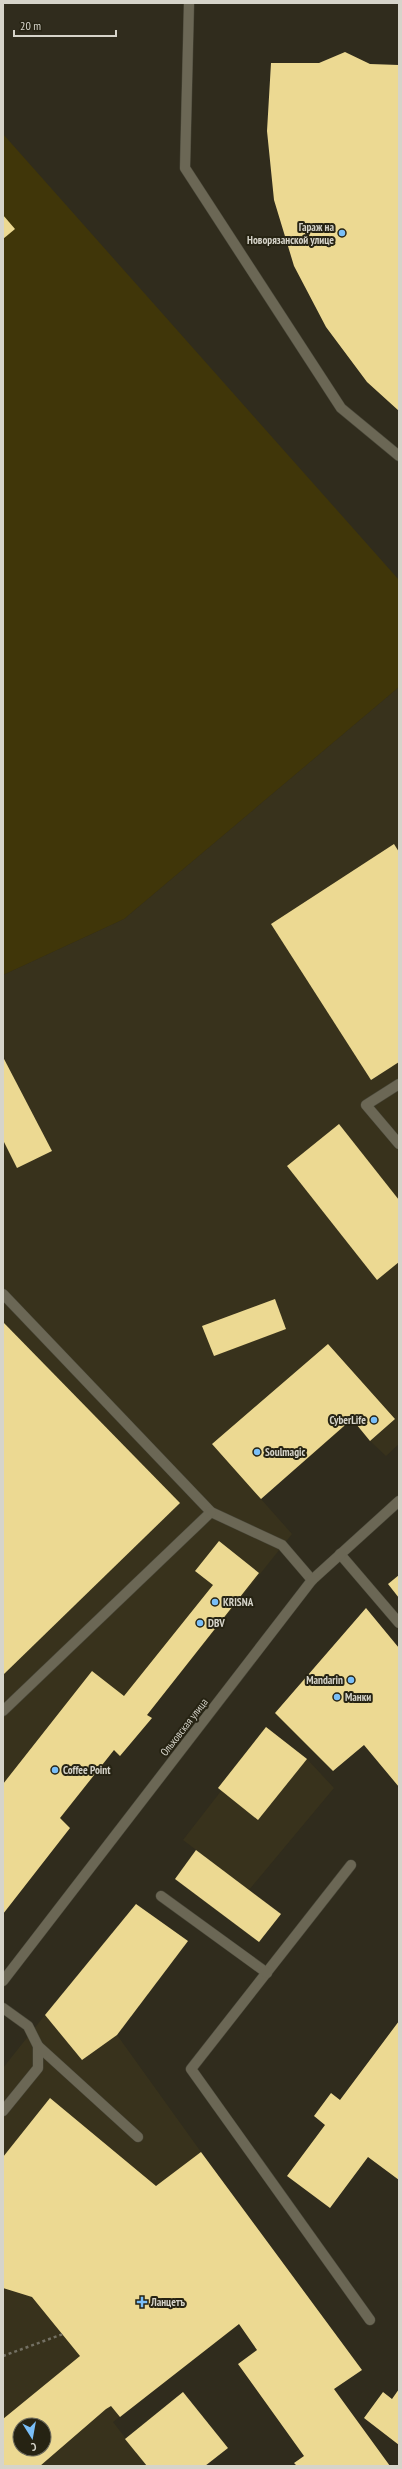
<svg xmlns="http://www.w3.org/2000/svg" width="402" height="2469" font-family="'PT Sans Narrow',sans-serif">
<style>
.built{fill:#38321c;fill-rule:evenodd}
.green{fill:#403609}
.building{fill:#ecd992;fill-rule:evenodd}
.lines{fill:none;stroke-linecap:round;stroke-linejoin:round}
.lane-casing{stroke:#494739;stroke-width:11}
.street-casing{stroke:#494739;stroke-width:11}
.path{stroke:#737063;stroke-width:2.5;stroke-dasharray:3 3;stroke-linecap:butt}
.lane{stroke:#6b6755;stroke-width:10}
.street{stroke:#6b6755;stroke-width:10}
.poi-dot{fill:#7abff8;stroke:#262313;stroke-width:1.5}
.labels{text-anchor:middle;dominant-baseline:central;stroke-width:4;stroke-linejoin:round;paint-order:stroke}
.poi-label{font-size:11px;font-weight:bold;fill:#d6d4ca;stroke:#262313;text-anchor:start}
.street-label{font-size:11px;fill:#d6d4ca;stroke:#262313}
</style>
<rect width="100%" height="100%" fill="#302c1d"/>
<!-- built -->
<g class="built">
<polygon points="399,687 399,1444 386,1456 370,1441 395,1419 376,1399 261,1499 292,1534 147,1715 152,1718 120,1756 114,1750 61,1818 70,1828 3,1914 3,975 124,919"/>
<polygon points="266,1727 307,1759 334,1788 249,1890 183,1840 221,1791 218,1788"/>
<path d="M45 2015 82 2060 117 2035 201 2152 255 2312 113 2422 147 2466H3V2068ZM20 2425H44V2449H20Z"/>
</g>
<!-- green -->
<polygon class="green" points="3,134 399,580 399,687 124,919 3,975"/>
<!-- building -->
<g class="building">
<polygon points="345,52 370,64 399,65 399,411 367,382 326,327 294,266 274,200 267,131 271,63 319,63"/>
<polygon points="3,215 15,229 3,239"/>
<polygon points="394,844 399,852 399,1062 371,1080 271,924"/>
<polygon points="3,1057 52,1151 17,1168 3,1140"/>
<polygon points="339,1124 399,1200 399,1262 377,1280 287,1166"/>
<polygon points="275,1299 286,1329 214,1356 202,1326"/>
<polygon points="3,1322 180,1503 3,1675"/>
<polygon points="328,1344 395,1419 370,1441 352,1419 261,1499 212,1444"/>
<polygon points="219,1541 259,1573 147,1715 152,1718 120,1756 114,1750 60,1818 70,1828 3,1914 3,1784 92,1671 124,1696 213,1585 195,1571"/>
<polygon points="399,1575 399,1598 388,1584"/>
<polygon points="366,1608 399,1648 399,1787 364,1745 333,1771 275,1713"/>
<polygon points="266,1727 307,1759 258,1820 218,1788"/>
<polygon points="196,1850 281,1914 259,1942 175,1879"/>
<polygon points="136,1904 188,1941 117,2035 82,2060 45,2015"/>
<polygon points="399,2021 399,2180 368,2157 330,2208 287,2176 325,2125 314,2116 331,2093 340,2100"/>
<path d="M50 2098 156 2186 201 2152 362 2370 334 2389 390 2466H297L294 2463 304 2456 238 2364 257 2350 239 2324 120 2417 111 2406 106 2409 40 2466H3V2419L80 2356 32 2297 3 2288V2157ZM20 2425H44V2449H20Z"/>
<polygon points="399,2389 399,2445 364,2418 383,2392 392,2399"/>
<polygon points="183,2392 228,2448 205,2466 147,2466 125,2439"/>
</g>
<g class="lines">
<defs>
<g id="lane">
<polyline points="189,3 185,168 341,408 399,456"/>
<polyline points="399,1084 366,1105 399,1144"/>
<polyline points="3,1294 211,1512 282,1545 312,1580"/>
<polyline points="340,1554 399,1623"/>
<polyline points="3,1711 211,1512"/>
<polyline points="351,1865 191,2069 370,2320"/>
<polyline points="161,1896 267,1973"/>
<polyline points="3,2008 28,2026 38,2046 38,2068 3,2111"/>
<polyline points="38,2046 138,2137"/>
</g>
<polyline id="street" points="3,1981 312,1580 399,1501"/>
</defs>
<!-- lane casing -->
<use href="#lane" class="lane-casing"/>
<!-- street casing -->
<use href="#street" class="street-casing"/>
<!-- path -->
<polyline class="path" points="3,2356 63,2334"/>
<!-- lane -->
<use href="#lane" class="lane"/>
<!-- street -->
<use href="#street" class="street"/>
</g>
<!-- markers -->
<g class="poi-dot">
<circle cx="342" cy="233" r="4"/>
<circle cx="374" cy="1420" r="4"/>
<circle cx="257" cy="1452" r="4"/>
<circle cx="215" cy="1602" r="4"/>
<circle cx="200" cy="1623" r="4"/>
<circle cx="351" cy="1680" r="4"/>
<circle cx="337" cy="1697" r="4"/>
<circle cx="55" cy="1770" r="4"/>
<path d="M140 2296h4v4h4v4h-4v4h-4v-4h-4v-4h4z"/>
</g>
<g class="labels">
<!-- poi labels -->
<g class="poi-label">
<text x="334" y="227" text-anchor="end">Гараж на<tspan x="334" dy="13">Новорязанской улице</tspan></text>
<text x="366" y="1420" text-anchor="end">CyberLife</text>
<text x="265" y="1452">Soulmagic</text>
<text x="223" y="1602">KRISNA</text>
<text x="208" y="1623">DBV</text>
<text x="343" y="1680" text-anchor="end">Mandarin</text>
<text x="345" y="1697">Манки</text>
<text x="63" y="1770">Coffee Point</text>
<text x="151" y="2302">Ланцетъ</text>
</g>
<!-- street labels -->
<g class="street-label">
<text transform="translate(184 1727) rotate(-52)">Ольховская улица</text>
</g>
</g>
<!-- border -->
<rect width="402" height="2469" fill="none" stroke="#d6d4ca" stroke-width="8"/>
<!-- north arrow -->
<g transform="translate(32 2437) rotate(169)"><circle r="19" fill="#262313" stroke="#6c6a5c"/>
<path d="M0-3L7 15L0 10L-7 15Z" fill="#7abff8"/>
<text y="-6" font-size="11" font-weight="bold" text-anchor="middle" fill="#d6d4ca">С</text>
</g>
<!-- scale -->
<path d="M14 30v6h102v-6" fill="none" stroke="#d6d4ca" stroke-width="2"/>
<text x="20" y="30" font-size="12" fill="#d6d4ca" stroke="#262313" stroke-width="3" paint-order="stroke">20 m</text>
</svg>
